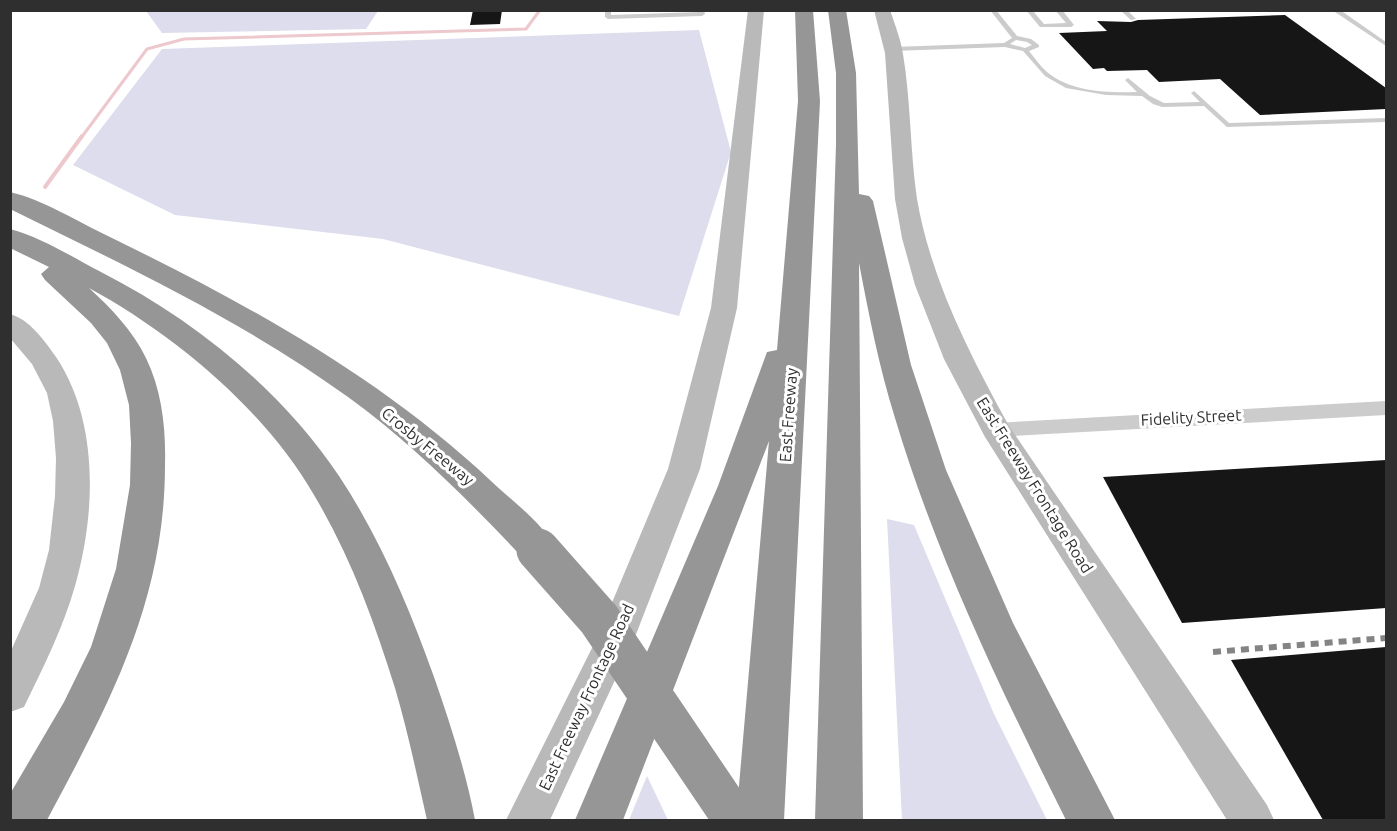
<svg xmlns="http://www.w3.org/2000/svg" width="1397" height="831" font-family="Ubuntu,sans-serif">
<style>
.green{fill:#dddded}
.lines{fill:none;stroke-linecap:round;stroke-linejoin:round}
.stream-far1{stroke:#edc8cc;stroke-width:3}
.stream{stroke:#edc8cc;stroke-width:4}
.building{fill:#161616}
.lane{fill:#ccc;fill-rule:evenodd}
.street{fill:#ccc;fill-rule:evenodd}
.secondary{fill:#b9b9b9;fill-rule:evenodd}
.highway{fill:#969696;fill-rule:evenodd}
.rail{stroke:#848484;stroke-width:6;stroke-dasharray:8 6;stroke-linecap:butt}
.highway-bridge{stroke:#969696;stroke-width:43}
.labels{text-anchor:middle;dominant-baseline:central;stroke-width:6;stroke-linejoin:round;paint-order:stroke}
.street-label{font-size:16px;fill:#2f2f2f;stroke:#fff}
</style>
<rect width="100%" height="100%" fill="#fff"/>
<!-- green -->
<g class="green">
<polygon points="146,11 378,11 366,29 162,33"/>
<polygon points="699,30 731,152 679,316 383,239 175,215 73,165 162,49"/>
<polygon points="887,519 914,525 994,714 1047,820 902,820"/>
<polygon points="647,776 668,820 629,820"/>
</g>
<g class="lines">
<!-- stream-far1 -->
<polyline class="stream-far1" points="81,138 147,49 184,39 526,29 540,10"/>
<!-- stream -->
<polyline class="stream" points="45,187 82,136"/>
</g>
<!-- building -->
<g class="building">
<polygon points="473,10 502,10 500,24 470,25"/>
<polygon points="1285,15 1386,88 1386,109 1260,115 1220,79 1159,82 1147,70 1107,71 1104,68 1093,69 1059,33 1107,31 1097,21 1131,22 1138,20"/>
<polygon points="1386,460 1386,608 1182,623 1103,477"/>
<polygon points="1386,647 1386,820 1323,820 1231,660"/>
</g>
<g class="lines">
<!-- lane -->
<g class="lane">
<polygon points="605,10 611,10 611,15 699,12 698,10 704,10 705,14 702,16 608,19 605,17"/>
<path d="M990 10H996L1017 36 1031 39 1039 45V47L1029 51C1035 58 1040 66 1047 72 1071 92 1107 93 1137 92L1125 80 1128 78 1150 96 1164 103 1200 102 1191 93 1194 91 1229 123 1386 118V122L1227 127 1204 106 1162 107 1153 104 1142 96 1106 95 1066 88 1045 76 1023 51 1005 47 893 51 890 49 893 47 1004 43 1012 38ZM1016 40 1027 42 1032 45 1025 48 1010 44Z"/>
<polygon points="1026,10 1032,10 1044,24 1066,23 1055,10 1062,10 1074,25 1071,27 1040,27"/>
<polygon points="1120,10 1127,10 1136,19 1131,20"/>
<polygon points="1332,10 1340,10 1386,42 1386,46"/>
</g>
<!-- street -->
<polygon class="street" points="1386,401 1386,415 996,437 988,435 985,430 988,425 996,423"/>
<!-- secondary -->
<g class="secondary">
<polygon points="748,10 764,10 737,308 700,469 635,637 550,820 506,820 598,636 668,469 711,308"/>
<path d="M874 10H890C895 25 901 40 903 54 911 102 910 151 917 199 931 280 970 355 1009 426L1267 805 1274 820H1227L985 437 944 359 915 285 902 238 895 199 885 53Z"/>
<path d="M10 314C29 319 45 341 56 357 99 421 96 513 75 586 63 628 43 668 24 707L10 712V653L39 588 49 550 55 496 56 458 53 421 47 393 32 364 10 338Z"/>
</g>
<!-- highway -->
<g class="highway">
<polygon points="795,10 813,10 820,101 784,820 736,820 769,441 623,820 575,820 718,486 767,352 777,350 798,101"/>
<path d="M828 10H846L856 73 859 194 869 196 873 201 911 365 946 470 1013 623 1115 820H1066C1001 690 937 558 895 418 879 367 869 315 859 263L863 820H815L836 144V73Z"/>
<path d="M10 192C44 200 78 222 110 237 247 304 379 376 491 481 513 502 543 523 557 550L551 560 538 565 525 560C470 502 413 444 348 397 243 321 126 266 10 209Z"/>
<path d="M10 229C41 237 72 257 101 272 193 319 281 389 339 476 380 538 409 607 434 677 450 723 466 772 475 820H427C417 776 408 732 395 688 374 621 350 555 314 495 264 409 175 335 89 288 111 308 133 331 146 358 162 391 166 429 165 465 165 602 109 704 47 820H10V794L64 702 91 647 116 569 130 485 131 443 129 405 120 370 107 343 91 323 45 280 41 274 49 267 10 248Z"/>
</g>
<!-- rail -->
<polyline class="rail" points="1213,652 1386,638"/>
<!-- highway-bridge -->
<polyline class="highway-bridge" points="538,550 599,619 735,820"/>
</g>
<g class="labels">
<!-- street labels -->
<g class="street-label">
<text transform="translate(788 415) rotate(-86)">East Freeway</text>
<text transform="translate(1191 417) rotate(-3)">Fidelity Street</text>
<text transform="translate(428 446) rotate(39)">Crosby Freeway</text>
<text transform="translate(1035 485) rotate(58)">East Freeway Frontage Road</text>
<text transform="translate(586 697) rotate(-65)">East Freeway Frontage Road</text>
</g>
</g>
<!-- border -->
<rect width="1397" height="831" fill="none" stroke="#2f2f2f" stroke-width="24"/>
</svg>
